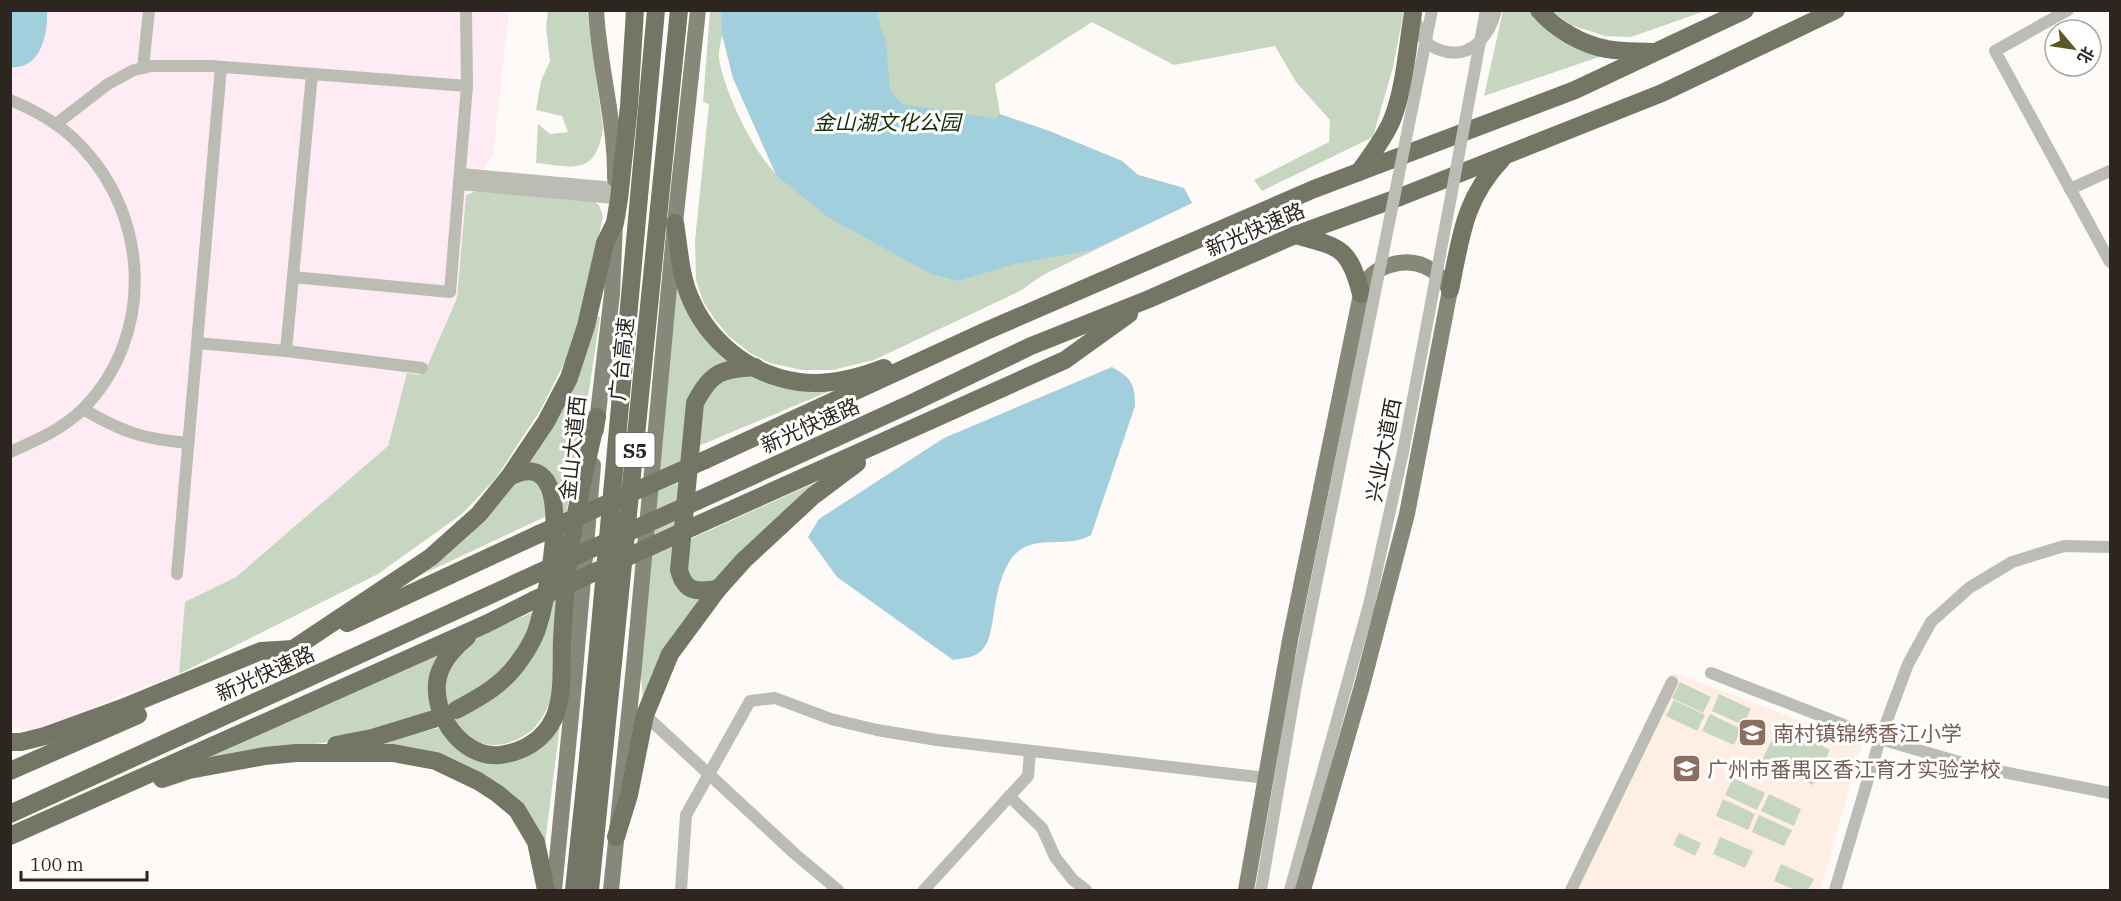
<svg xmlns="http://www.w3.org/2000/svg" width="2121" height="901" font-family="'IBM Plex Serif','Noto Sans SC',serif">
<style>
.commercial{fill:#ffebf3}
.built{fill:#feeee4}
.green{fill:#c6d6c0;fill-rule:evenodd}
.water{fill:#a2cfdd}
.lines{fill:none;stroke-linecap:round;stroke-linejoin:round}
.minor{stroke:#bbbdb5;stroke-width:12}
.major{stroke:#86897a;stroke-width:16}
.highway{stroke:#737665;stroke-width:18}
.minor-bridge{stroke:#bbbdb5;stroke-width:12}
.highway-bridge{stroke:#737665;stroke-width:18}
.labels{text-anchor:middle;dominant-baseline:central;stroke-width:6;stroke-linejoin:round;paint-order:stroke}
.shield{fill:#fff;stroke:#6b6663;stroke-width:1.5}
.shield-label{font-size:20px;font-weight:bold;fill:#2c2520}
.park-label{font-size:21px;font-style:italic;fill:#123204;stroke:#fff}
.street-label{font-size:21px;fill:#2c2520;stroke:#fff}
.education-label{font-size:21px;fill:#785e54;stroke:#fff;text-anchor:start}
</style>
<rect width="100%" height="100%" fill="#fefaf8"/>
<!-- commercial -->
<polygon class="commercial" points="11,11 509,11 493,155 466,195 457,298 427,367 419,375 407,374 388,446 236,577 185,602 179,674 121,695 48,729 30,730 11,727"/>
<!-- built -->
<polygon class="built" points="1672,672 1862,744 1820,890 1571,890"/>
<!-- green -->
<g class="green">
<path d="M548 11H587L603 128C596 176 574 167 536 163L538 124 550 134 568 132 562 116 536 110 541 81 550 61 546 27Z"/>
<path d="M710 11H1404L1393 67 1373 137 1262 191 1254 180 1329 142 1330 120 1296 82 1275 46 1174 65 1092 22 995 84 1000 114 1049 131 1122 161 1138 175 1184 188 1192 203 1043 275 1020 291 874 360 832 370H802L770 363 750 353 730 337 715 320 703 301 696 280 695 241 709 104 703 102ZM722 35 733 78 775 173C752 149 725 93 719 59 718 52 721 43 722 35Z"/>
<polygon points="1503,11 1530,11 1540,22 1605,55 1484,96"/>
<polygon points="1552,11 1705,11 1631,37 1605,36 1571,25"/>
<polygon points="476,191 595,202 599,205 603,216 577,338 541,409 496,478 462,514 378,574 179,674 185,602 236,577 388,446 407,373 419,375 427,367 457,298 466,195"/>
<polygon points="678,275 737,363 705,378 675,576 702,597 643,699 640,665"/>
<path d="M593 316 600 317 581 444 568 503 556 604 552 697C548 707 543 718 536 726 520 743 490 752 470 738 462 733 456 724 449 718L527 662 560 498C555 474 547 467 523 465Z"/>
<polygon points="755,373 832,390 694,448 699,411 716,381"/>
<polygon points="830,476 716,581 696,586 684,572 686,541"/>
<polygon points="518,478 538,481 549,515 406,582"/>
<polygon points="533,612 531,631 501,676 445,708 445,674 468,641"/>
<polygon points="446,651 436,713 381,731 322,743 210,761 209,756"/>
<polygon points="1680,682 1711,697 1703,713 1672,698"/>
<polygon points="1719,694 1751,709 1743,725 1712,711"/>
<polygon points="1674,700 1705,715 1697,731 1666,716"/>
<polygon points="562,709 545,843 520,805 375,744 438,728 446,736 509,753"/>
<polygon points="1710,714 1741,729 1734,745 1702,731"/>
<polygon points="1779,725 1830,750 1813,785 1762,760"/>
<polygon points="1733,778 1765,793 1757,810 1725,795"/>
<polygon points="1769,794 1801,809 1794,826 1761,811"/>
<polygon points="1723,799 1755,814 1748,830 1716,816"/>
<polygon points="1759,815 1792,830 1784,846 1752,832"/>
<polygon points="1679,833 1701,843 1695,856 1673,845"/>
<polygon points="1720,837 1753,851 1745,868 1713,854"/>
<polygon points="1781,864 1814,879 1808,890 1795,890 1774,881"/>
</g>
<!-- water -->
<g class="water">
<path d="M10 11H47C48 33 41 70 11 67Z"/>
<polygon points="721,11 876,11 886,44 890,90 902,104 996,119 999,114 1049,131 1122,161 1138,175 1184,188 1192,203 1092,250 1015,264 958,281 931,274 828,217 777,176 733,78 722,33"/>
<path d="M1112 367C1131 378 1135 383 1135 406L1091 535C1065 551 1027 529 1008 564 1003 573 999 585 997 595 993 610 993 638 983 649 976 658 963 658 953 660L837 577 808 537 819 519 944 438Z"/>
</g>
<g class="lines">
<!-- minor -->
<g class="minor">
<polyline points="466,10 467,86"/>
<polyline points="2068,10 1995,51 2110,262"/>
<path d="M1414 16C1417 23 1419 33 1423 38 1428 45 1435 49 1443 51 1471 59 1490 36 1496 10"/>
<polyline points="143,68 149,10"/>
<path d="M10 100C37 111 63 126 82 147 150 219 154 336 84 408 63 429 37 440 10 452"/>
<polyline points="56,124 108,84 134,70 152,66 211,66 467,86 450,292 293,277"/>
<polyline points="461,174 615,188"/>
<polyline points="459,184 615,198"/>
<polyline points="2070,189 2110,171"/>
<polyline points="197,343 286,351 422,368"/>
<polyline points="286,351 312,74"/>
<path d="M83 409C122 432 143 439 188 443"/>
<polyline points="177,574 221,67"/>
<polyline points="1711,673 1880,739 1973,766 2110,793"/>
<polyline points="645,715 795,854 838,890"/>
<polyline points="1009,796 1042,828 1055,857 1073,880 1086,890"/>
<polyline points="681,890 686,815 750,701 775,698 831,719 877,730 937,740 1266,778"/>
<polyline points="924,890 1028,776 1030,751"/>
<polyline points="1261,890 1296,685 1308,624"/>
<polyline points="1290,890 1370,601"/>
<polyline points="1571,890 1672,682"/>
<polyline points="1835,890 1880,739 1908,664 1931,622 1969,588 2012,562 2064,546 2110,547"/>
</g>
<!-- major -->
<g class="major">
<path d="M596 10C599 67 616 123 615 179"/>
<polyline points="596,430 612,294 615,223"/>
<polyline points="554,890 572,706 593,465"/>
<polyline points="611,890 634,666 675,223 698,10"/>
<path d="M1246 890 1290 640 1361 294C1364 288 1366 282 1370 277 1375 271 1384 267 1390 265 1416 257 1437 268 1450 290L1407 514 1362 686 1303 890"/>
</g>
<!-- highway -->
<g class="highway">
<path d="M1539 10C1555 29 1583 45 1607 49 1622 52 1639 51 1654 52"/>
<path d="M1359 172C1371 155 1384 139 1392 120 1405 87 1407 48 1413 13"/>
<path d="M675 223C679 247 680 273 689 295 707 341 749 375 799 382 827 386 858 378 884 368"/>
<path d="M1295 235C1339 247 1349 246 1361 294"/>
<path d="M1450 290C1461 238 1463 200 1502 159"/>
<polyline points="705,460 986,331 1314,189 1575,90 1745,10"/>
<polyline points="697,501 910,404 1031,346 1149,299 1295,235 1400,197 1662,93 1836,10"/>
<polyline points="695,526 1065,360 1129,314"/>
<path d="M718 589C697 592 685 593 679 570L695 403C711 372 721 369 755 367"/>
<polyline points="347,623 539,534"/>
<path d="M467 637C455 646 442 661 438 677 430 713 462 759 500 755 523 752 544 740 554 718 564 695 561 666 562 641 563 619 565 596 567 573 573 520 585 469 597 417"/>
<path d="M456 710C481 697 504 684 520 660 526 652 532 642 536 632 546 604 584 439 509 477"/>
<polyline points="10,742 21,742 45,736 122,708 261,651 293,649 431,557 479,514 509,477 546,422 569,378 586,326 605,243 615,223 619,199 629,106 635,10"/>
<polyline points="336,745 372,738 434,719"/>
<polyline points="10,771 138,715"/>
<polyline points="162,779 189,770 265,756 296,753 393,753 436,761 478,781 498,794 517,810 536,842 546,890"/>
<polyline points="10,814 538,573"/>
<polyline points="10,836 486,624 534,600"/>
<polyline points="616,837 629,795 645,715 670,654 718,589 744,560 813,496 857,463"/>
<polyline points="574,890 588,758 656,10"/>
<polyline points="590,890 679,10"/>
</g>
<!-- minor-bridge -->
<g class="minor-bridge">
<polyline points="1370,601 1403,452 1486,10"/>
<polyline points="1308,624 1432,10"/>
</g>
<!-- highway-bridge -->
<g class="highway-bridge">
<polyline points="539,534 705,460"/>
<polyline points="538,573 697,501"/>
<polyline points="534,600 695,526"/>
</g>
</g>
<!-- icons -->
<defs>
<symbol id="school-square" viewBox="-11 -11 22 22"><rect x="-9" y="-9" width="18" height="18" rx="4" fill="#8d6e63" stroke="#fff"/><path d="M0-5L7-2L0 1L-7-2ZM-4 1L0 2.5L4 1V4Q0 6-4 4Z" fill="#fff"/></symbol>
</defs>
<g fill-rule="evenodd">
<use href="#school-square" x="1736" y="716" width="33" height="33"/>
<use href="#school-square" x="1670" y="752" width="33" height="33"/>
</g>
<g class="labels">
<!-- shield labels -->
<rect class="shield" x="615.5" y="433" width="39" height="34" rx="4.5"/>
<g class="shield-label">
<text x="635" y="450">S5</text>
</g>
<!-- park labels -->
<g class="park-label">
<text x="887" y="122">金山湖文化公园</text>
</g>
<!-- street labels -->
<g class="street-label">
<text transform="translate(1255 229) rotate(-23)">新光快速路</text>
<text transform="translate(621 359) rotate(-84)">广台高速</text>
<text transform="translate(810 425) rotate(-24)">新光快速路</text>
<text transform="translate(572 448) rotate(-84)">金山大道西</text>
<text transform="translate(1383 450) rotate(-79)">兴业大道西</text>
<text transform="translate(265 673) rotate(-24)">新光快速路</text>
</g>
<!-- education labels -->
<g class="education-label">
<text x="1773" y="733">南村镇锦绣香江小学</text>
<text x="1707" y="769">广州市番禺区香江育才实验学校</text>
</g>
</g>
<!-- border -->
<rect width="2121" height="901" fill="none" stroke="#2c2520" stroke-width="24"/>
<!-- north arrow -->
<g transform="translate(2073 48) rotate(119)"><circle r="28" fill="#ffffff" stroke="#aba8a6" stroke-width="1.5"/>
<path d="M0-4.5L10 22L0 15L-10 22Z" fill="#5a5925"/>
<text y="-9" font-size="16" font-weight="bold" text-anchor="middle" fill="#2c2520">北</text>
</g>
<!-- scale -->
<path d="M21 871v9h126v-9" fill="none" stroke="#2c2520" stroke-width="3"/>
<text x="30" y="871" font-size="18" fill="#2c2520" stroke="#ffffff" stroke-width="4.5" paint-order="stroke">100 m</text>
</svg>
